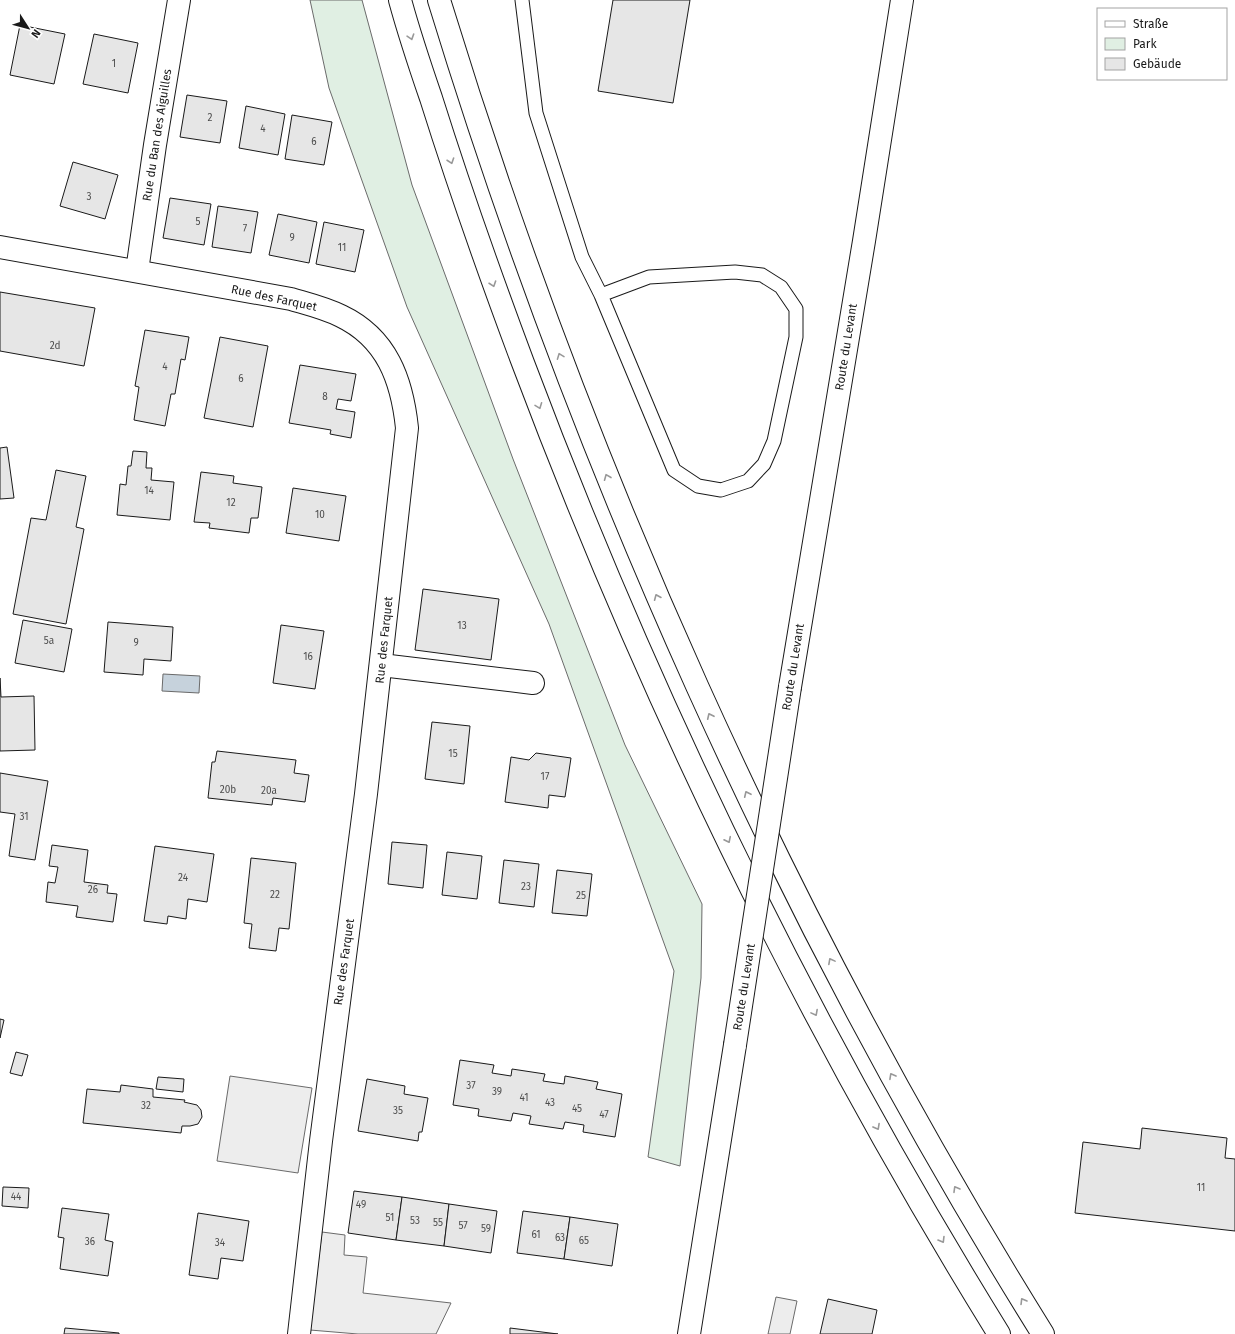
<svg xmlns="http://www.w3.org/2000/svg" width="1235" height="1334" font-family="'Fira Sans',sans-serif">
<style>
.green{fill:#e0efe3;stroke:#6a6a6a}
.parking{fill:#ededed;stroke:#6a6a6a}
.water{fill:#c6d2dc;stroke:#6a6a6a}
.building{fill:#e6e6e6;stroke:#1a1a1a}
.lines{fill:none;stroke-linecap:round;stroke-linejoin:round}
.service-casing{stroke:#1a1a1a;stroke-width:15}
.minor-casing{stroke:#1a1a1a;stroke-width:24}
.tertiary-casing{stroke:#1a1a1a;stroke-width:24}
.motorway-casing{stroke:#1a1a1a;stroke-width:24}
.service{stroke:#fff;stroke-width:13}
.minor{stroke:#fff;stroke-width:22}
.tertiary{stroke:#fff;stroke-width:22}
.motorway{stroke:#fff;stroke-width:22}
.tertiary-bridge-casing{stroke:#1a1a1a;stroke-width:24;stroke-linecap:butt}
.tertiary-bridge{stroke:#fff;stroke-width:22}
.oneway{stroke:#989898}
.labels{text-anchor:middle;dominant-baseline:central;stroke-width:3;stroke-linejoin:round;paint-order:stroke}
.number-label{font-size:10px;fill:#4d4d4d}
.street-label{font-size:12px;fill:#1a1a1a;stroke:#fff}
</style>
<rect width="100%" height="100%" fill="#fff"/>
<!-- green -->
<polygon class="green" points="310,0 362,0 412,185 513,459 625,745 702,904 701,978 680,1166 648,1157 674,971 549,624 407,307 329,88"/>
<!-- parking -->
<g class="parking">
<polygon points="230,1076 312,1088 298,1173 217,1161"/>
<polygon points="322,1232 345,1235 344,1255 367,1257 363,1293 451,1303 436,1334 358,1334 310,1330"/>
<polygon points="776,1297 797,1301 790,1334 768,1334"/>
</g>
<!-- water -->
<polygon class="water" points="163,674 200,676 199,693 162,691"/>
<!-- building -->
<g class="building">
<polygon points="613,0 690,0 673,103 598,91"/>
<polygon points="20,25 65,34 54,84 10,75"/>
<polygon points="94,34 138,43 128,93 83,84"/>
<polygon points="187,95 227,101 220,143 180,137"/>
<polygon points="246,106 285,114 278,155 239,148"/>
<polygon points="292,115 332,122 324,165 285,159"/>
<polygon points="73,162 118,175 105,219 60,206"/>
<polygon points="170,198 211,204 204,245 163,238"/>
<polygon points="218,206 258,212 251,253 212,247"/>
<polygon points="278,214 317,222 309,263 269,255"/>
<polygon points="324,222 364,230 355,272 316,264"/>
<polygon points="0,292 95,308 84,366 0,351"/>
<polygon points="145,330 189,337 185,360 181,359 175,394 171,394 165,426 134,420 139,387 135,386"/>
<polygon points="220,337 268,346 253,427 204,418"/>
<polygon points="300,365 356,374 351,401 338,399 336,409 355,412 351,438 330,434 331,430 289,423"/>
<polygon points="7,447 14,498 0,499 0,448"/>
<polygon points="133,451 147,452 146,468 152,468 151,480 174,482 170,520 117,515 120,484 126,485 128,466 131,466"/>
<polygon points="56,470 86,476 76,527 84,529 66,624 13,614 31,518 46,520"/>
<polygon points="201,472 234,476 233,483 262,487 258,518 251,518 249,533 209,528 210,523 194,522"/>
<polygon points="293,488 346,496 339,541 286,533"/>
<polygon points="423,589 499,599 491,660 415,650"/>
<polygon points="23,620 72,629 64,672 15,663"/>
<polygon points="108,622 173,627 171,661 144,659 143,675 104,672"/>
<polygon points="281,625 324,631 315,689 273,683"/>
<polygon points="0,678 1,697 34,696 35,750 0,751"/>
<polygon points="432,722 470,726 464,784 425,779"/>
<polygon points="217,751 296,760 294,773 309,775 305,802 273,798 272,805 208,798 212,762 215,762"/>
<polygon points="536,753 571,758 565,797 549,795 548,808 505,802 511,757 529,760"/>
<polygon points="0,773 48,781 35,860 9,856 15,814 0,812"/>
<polygon points="392,842 427,845 423,888 388,884"/>
<polygon points="52,845 88,850 84,882 108,885 107,893 117,894 113,922 76,917 78,906 46,902 48,882 55,883 58,867 49,866"/>
<polygon points="155,846 214,854 207,902 188,899 186,919 168,916 167,924 144,921"/>
<polygon points="447,852 482,856 477,899 442,895"/>
<polygon points="251,858 296,863 289,929 279,928 276,951 249,948 252,924 244,923"/>
<polygon points="504,860 539,864 534,907 499,903"/>
<polygon points="557,870 592,874 587,916 552,913"/>
<polygon points="0,1019 4,1020 0,1038"/>
<polygon points="16,1052 28,1055 22,1076 10,1073"/>
<polygon points="460,1060 494,1065 492,1073 511,1076 512,1069 545,1074 543,1081 564,1084 565,1076 598,1082 596,1089 622,1094 615,1137 583,1132 584,1125 565,1122 563,1129 529,1124 531,1116 513,1113 511,1121 478,1116 479,1109 453,1105"/>
<polygon points="158,1077 184,1079 183,1092 156,1089"/>
<polygon points="367,1079 405,1086 404,1094 428,1098 422,1132 419,1132 418,1141 358,1131"/>
<polygon points="121,1085 153,1089 153,1097 185,1100 184,1102 197,1105 201,1110 202,1117 198,1124 190,1126 182,1126 181,1133 83,1123 87,1089 120,1092"/>
<polygon points="1142,1128 1227,1138 1225,1158 1235,1159 1235,1231 1075,1213 1083,1142 1140,1149"/>
<polygon points="3,1187 29,1188 28,1208 2,1206"/>
<polygon points="354,1191 402,1197 396,1240 348,1233"/>
<polygon points="402,1197 449,1204 444,1246 396,1240"/>
<polygon points="449,1204 497,1211 491,1253 444,1246"/>
<polygon points="62,1208 109,1214 105,1240 113,1242 108,1276 60,1269 64,1238 58,1237"/>
<polygon points="523,1211 570,1217 564,1259 517,1253"/>
<polygon points="198,1213 249,1221 243,1261 221,1258 218,1279 189,1275"/>
<polygon points="570,1217 618,1224 612,1266 564,1259"/>
<polygon points="828,1299 877,1310 872,1334 820,1334"/>
<polygon points="65,1328 119,1333 119,1334 64,1334"/>
<polygon points="510,1328 558,1334 510,1334"/>
</g>
<g class="lines">
<defs>
<polyline id="service" points="522,0 536,113 582,257 601,295 674,470 698,486 721,490 748,481 764,464 774,441 796,337 796,309 781,287 762,275 735,272 649,277 601,295"/>
<g id="minor">
<path d="M0 247 291 299C308 304 325 308 341 316 387 338 402 380 407 428L366 794 321 1141 299 1334"/>
<polyline points="137,271 155,145 179,0"/>
<polyline points="381,665 533,683"/>
</g>
<g id="tertiary">
<polyline points="790,687 864,241 902,0"/>
<polyline points="689,1334 735,1045"/>
</g>
<g id="motorway">
<path d="M400 0C409 33 420 66 431 98 459 187 490 275 523 363 650 701 809 1027 999 1334"/>
<path d="M439 0C582 468 784 919 1043 1334"/>
</g>
</defs>
<!-- service casing -->
<use href="#service" class="service-casing"/>
<!-- minor casing -->
<use href="#minor" class="minor-casing"/>
<!-- tertiary casing -->
<use href="#tertiary" class="tertiary-casing"/>
<!-- motorway casing -->
<use href="#motorway" class="motorway-casing"/>
<!-- service -->
<use href="#service" class="service"/>
<!-- minor -->
<use href="#minor" class="minor"/>
<!-- tertiary -->
<use href="#tertiary" class="tertiary"/>
<!-- motorway -->
<use href="#motorway" class="motorway"/>
<defs>
<polyline id="tertiary-bridge" points="735,1045 790,687"/>
</defs>
<!-- tertiary-bridge casing -->
<use href="#tertiary-bridge" class="tertiary-bridge-casing"/>
<!-- tertiary-bridge -->
<use href="#tertiary-bridge" class="tertiary-bridge"/>
</g>
<!-- one-way arrows -->
<defs><path id="oneway-chevron" d="M-2-3.5L2.5 0L-2 3.5" fill="none" stroke-width="1.6" stroke-linecap="round" stroke-linejoin="round"/></defs>
<g class="oneway">
<use href="#oneway-chevron" transform="translate(411 37) rotate(72)"/>
<use href="#oneway-chevron" transform="translate(451 161) rotate(71)"/>
<use href="#oneway-chevron" transform="translate(493 284) rotate(71)"/>
<use href="#oneway-chevron" transform="translate(560 356) rotate(-111)"/>
<use href="#oneway-chevron" transform="translate(539 406) rotate(69)"/>
<use href="#oneway-chevron" transform="translate(607 477) rotate(-112)"/>
<use href="#oneway-chevron" transform="translate(657 597) rotate(-113)"/>
<use href="#oneway-chevron" transform="translate(710 716) rotate(-115)"/>
<use href="#oneway-chevron" transform="translate(747 794) rotate(-115)"/>
<use href="#oneway-chevron" transform="translate(728 840) rotate(64)"/>
<use href="#oneway-chevron" transform="translate(831 961) rotate(-118)"/>
<use href="#oneway-chevron" transform="translate(815 1013) rotate(62)"/>
<use href="#oneway-chevron" transform="translate(892 1076) rotate(-119)"/>
<use href="#oneway-chevron" transform="translate(877 1127) rotate(61)"/>
<use href="#oneway-chevron" transform="translate(956 1189) rotate(-120)"/>
<use href="#oneway-chevron" transform="translate(942 1240) rotate(59)"/>
<use href="#oneway-chevron" transform="translate(1023 1301) rotate(-121)"/>
</g>
<g class="labels">
<!-- number labels -->
<g class="number-label">
<text x="114" y="64">1</text>
<text x="210" y="118">2</text>
<text x="263" y="129">4</text>
<text x="314" y="142">6</text>
<text x="89" y="197">3</text>
<text x="198" y="222">5</text>
<text x="245" y="229">7</text>
<text x="292" y="238">9</text>
<text x="342" y="248">11</text>
<text x="55" y="346">2d</text>
<text x="165" y="367">4</text>
<text x="241" y="379">6</text>
<text x="325" y="397">8</text>
<text x="149" y="491">14</text>
<text x="231" y="503">12</text>
<text x="320" y="515">10</text>
<text x="462" y="626">13</text>
<text x="49" y="641">5a</text>
<text x="136" y="643">9</text>
<text x="308" y="657">16</text>
<text x="453" y="754">15</text>
<text x="545" y="777">17</text>
<text x="228" y="790">20b</text>
<text x="269" y="791">20a</text>
<text x="24" y="817">31</text>
<text x="183" y="878">24</text>
<text x="526" y="887">23</text>
<text x="93" y="890">26</text>
<text x="275" y="895">22</text>
<text x="581" y="896">25</text>
<text x="471" y="1086">37</text>
<text x="497" y="1092">39</text>
<text x="524" y="1098">41</text>
<text x="550" y="1103">43</text>
<text x="146" y="1106">32</text>
<text x="577" y="1109">45</text>
<text x="398" y="1111">35</text>
<text x="604" y="1115">47</text>
<text x="1201" y="1188">11</text>
<text x="16" y="1197">44</text>
<text x="361" y="1205">49</text>
<text x="390" y="1218">51</text>
<text x="415" y="1221">53</text>
<text x="438" y="1223">55</text>
<text x="463" y="1226">57</text>
<text x="486" y="1229">59</text>
<text x="536" y="1235">61</text>
<text x="560" y="1238">63</text>
<text x="584" y="1241">65</text>
<text x="90" y="1242">36</text>
<text x="220" y="1243">34</text>
</g>
<!-- street labels -->
<g class="street-label">
<text transform="translate(157 135) rotate(-81)">Rue du Ban des Aiguilles</text>
<text transform="translate(274 298) rotate(12)">Rue des Farquet</text>
<text transform="translate(846 347) rotate(-81)">Route du Levant</text>
<text transform="translate(384 640) rotate(-84)">Rue des Farquet</text>
<text transform="translate(793 667) rotate(-81)">Route du Levant</text>
<text transform="translate(344 962) rotate(-82)">Rue des Farquet</text>
<text transform="translate(744 987) rotate(-81)">Route du Levant</text>
</g>
</g>
<!-- legend -->
<rect x="1097" y="8" width="130" height="72" fill="#ffffff" stroke="#a3a3a3"/>
<rect x="1105" y="21" width="20" height="6" fill="#ffffff" stroke="#a3a3a3"/>
<text x="1133" y="28" font-size="12" fill="#1a1a1a">Straße</text>
<rect x="1105" y="38" width="20" height="12" fill="#e0efe3" stroke="#a3a3a3"/>
<text x="1133" y="48" font-size="12" fill="#1a1a1a">Park</text>
<rect x="1105" y="58" width="20" height="12" fill="#e6e6e6" stroke="#a3a3a3"/>
<text x="1133" y="68" font-size="12" fill="#1a1a1a">Gebäude</text>
<!-- north arrow -->
<g transform="translate(28 28) rotate(126)" stroke="#ffffff" stroke-width="3" paint-order="stroke">
<path d="M0-3L7 15L0 10L-7 15Z" fill="#1a1a1a"/>
<text y="-6" font-size="11" font-weight="bold" text-anchor="middle" fill="#1a1a1a">N</text>
</g>
</svg>
